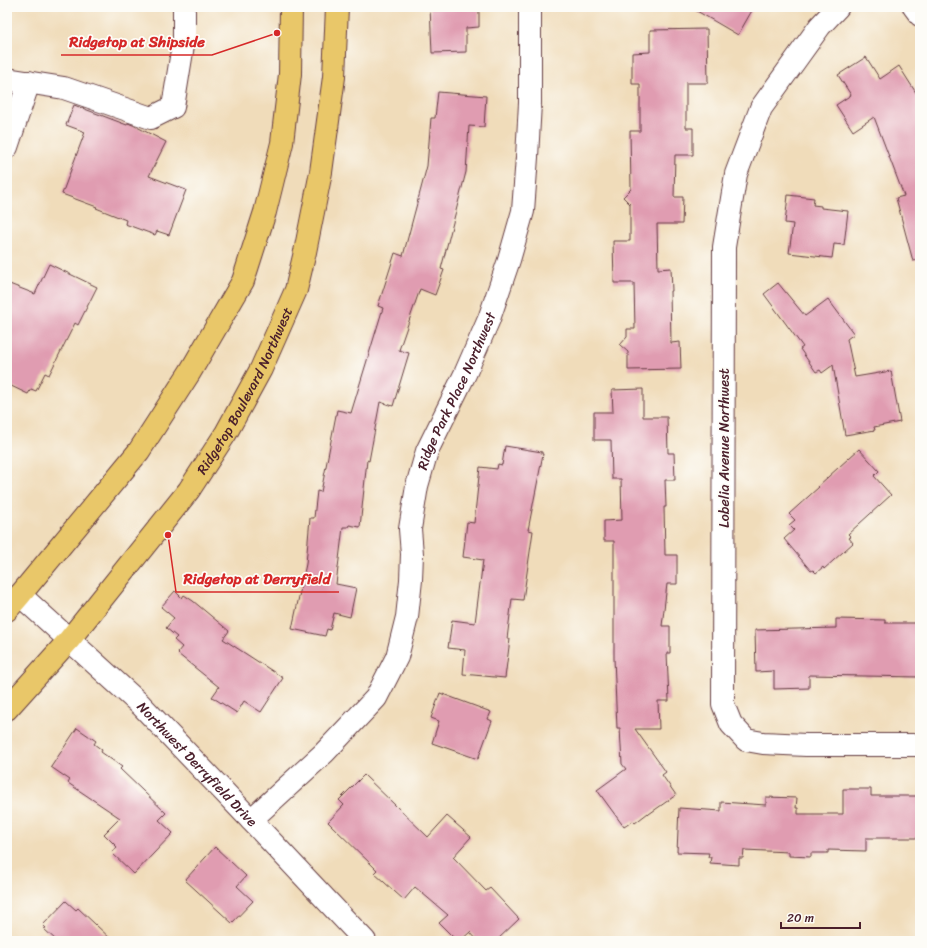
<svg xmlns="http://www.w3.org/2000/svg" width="927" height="948" font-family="Sriracha,sans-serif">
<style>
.building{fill:#e09cb1}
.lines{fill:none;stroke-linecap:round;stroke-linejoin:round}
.minor-casing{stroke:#633b40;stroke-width:24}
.major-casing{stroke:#633b40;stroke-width:24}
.minor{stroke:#fff;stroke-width:22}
.major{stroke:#e9c769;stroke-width:22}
.labels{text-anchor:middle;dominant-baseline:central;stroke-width:3.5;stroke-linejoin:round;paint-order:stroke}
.street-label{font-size:14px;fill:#4a1f2b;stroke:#fdfcf7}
.leader{fill:none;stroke:#d62828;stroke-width:1.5}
.callout-dot{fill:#d62828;stroke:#fdfcf7;stroke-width:1.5}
.callout-label{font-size:15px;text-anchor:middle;font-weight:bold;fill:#d62828;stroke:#fdfcf7;stroke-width:3.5;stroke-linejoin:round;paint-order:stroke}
</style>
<rect width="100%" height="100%" fill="#fdfcf7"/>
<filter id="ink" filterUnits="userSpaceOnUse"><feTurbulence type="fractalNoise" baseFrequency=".025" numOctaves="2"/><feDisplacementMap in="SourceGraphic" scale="8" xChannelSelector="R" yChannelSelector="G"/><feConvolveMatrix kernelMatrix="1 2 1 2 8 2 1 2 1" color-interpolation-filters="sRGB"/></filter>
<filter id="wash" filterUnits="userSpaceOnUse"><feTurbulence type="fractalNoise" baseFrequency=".012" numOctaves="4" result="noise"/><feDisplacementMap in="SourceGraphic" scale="16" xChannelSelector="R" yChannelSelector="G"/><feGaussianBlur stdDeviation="0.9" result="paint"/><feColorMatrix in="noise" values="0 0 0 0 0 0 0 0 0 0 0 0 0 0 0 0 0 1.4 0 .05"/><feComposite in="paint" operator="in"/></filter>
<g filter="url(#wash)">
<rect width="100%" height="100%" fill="#f0dcba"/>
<g id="blocks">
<!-- building -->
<g class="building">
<polygon points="430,7 479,7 479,27 466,28 466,52 432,53"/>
<polygon points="690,7 754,7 738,35"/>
<polygon points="707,29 708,83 686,83 686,128 693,128 693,155 675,155 674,197 683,197 682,224 657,224 658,269 671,268 672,291 670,291 671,343 680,342 681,369 628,370 628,352 620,345 627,337 627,329 635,329 634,283 614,283 613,241 630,241 630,204 623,197 631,189 630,131 640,131 640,84 632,84 632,53 650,52 650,30"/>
<polygon points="866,57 880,79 899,66 920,99 920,260 913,261 896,198 904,196 874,117 853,131 836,105 851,95 838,75"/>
<polygon points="438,92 486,96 484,127 469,126 466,172 441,269 444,270 435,295 420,289 399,350 409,353 393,406 380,402 369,461 367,460 360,527 349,525 348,527 343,527 336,584 356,588 350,617 334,613 330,630 327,629 325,636 292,629 306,564 310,518 314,518 317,491 321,492 337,410 351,413 383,308 378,306 395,253 403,256 427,166 431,118 435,118"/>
<polygon points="74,105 127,125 128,123 133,125 166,142 149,176 186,190 169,235 157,231 155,235 125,224 126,220 96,208 97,207 62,194 85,132 66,125"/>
<polygon points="788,195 814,198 813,205 821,206 821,208 848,211 844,245 834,244 832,258 789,253 793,224 785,223"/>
<polygon points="49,264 97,287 78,325 75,323 49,375 45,373 36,391 31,389 28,394 7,384 7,283 35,294"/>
<polygon points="778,283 805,316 828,299 854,334 847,339 855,377 891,371 900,422 874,427 875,430 845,435 833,365 822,373 820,370 816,372 800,349 803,347 764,294"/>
<polygon points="643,389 643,417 667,417 668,453 674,453 675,480 665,480 666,507 664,507 665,555 677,555 677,584 667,584 662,626 670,626 670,653 667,653 669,701 658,701 659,729 635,729 666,772 662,775 676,795 649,814 648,813 635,823 633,821 624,827 597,790 626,769 622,764 620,728 617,728 614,658 614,541 604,541 604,521 622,520 621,479 612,479 611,440 594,440 594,412 613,412 612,390"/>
<polygon points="505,446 542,452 542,454 543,454 528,530 533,531 523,600 512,599 507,639 510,639 505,678 463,674 465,650 448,648 452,620 475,623 483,560 463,557 467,522 474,523 480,467 497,469 498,464 502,465"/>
<polygon points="859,449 879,471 874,476 891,495 848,534 851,537 849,538 853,543 824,569 823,567 816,573 813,570 811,571 784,539 794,530 789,525 795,520 789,514 819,487 818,486"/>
<polygon points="175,591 182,598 184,595 193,601 229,631 223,639 283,678 261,712 244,701 237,713 212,697 219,687 178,654 179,653 178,652 182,647 174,640 177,637 166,628 174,618 161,607"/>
<polygon points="836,619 885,620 885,623 920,623 920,677 809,675 809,688 774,689 774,671 756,672 755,630 836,628"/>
<polygon points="440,693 491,712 488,719 492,721 478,759 432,743 439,721 431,718"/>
<polygon points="77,728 96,741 94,744 102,750 101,752 122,767 120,769 166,813 159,820 173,833 134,874 112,853 117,847 104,834 120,818 68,783 70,780 51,767"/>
<polygon points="364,775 428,837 447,816 471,837 453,857 486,891 490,888 519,919 496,941 478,941 470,932 460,941 457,941 439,923 448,915 415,887 404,900 374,873 377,870 328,822 344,805 339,800"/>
<polygon points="843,789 871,789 871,796 920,796 920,838 866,838 866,851 828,850 828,853 811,853 811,857 789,856 789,852 744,850 743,858 739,858 739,865 710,863 711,857 708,857 709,853 677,852 679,808 721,811 721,802 766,805 766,797 797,798 796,808 798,808 798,814 843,814"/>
<polygon points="215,847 246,876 237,886 253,901 232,923 185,880"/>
<polygon points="66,901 76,910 78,908 113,941 57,941 44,929 46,928 43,925"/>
</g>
</g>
</g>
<g filter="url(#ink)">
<use href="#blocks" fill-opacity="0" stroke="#633b40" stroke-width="1"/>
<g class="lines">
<defs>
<g id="minor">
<polyline points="838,7 820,26 761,108 736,174 724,247 723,704 731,724 746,740 763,743 806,745 920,745"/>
<polyline points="914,7 920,15"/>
<polyline points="7,79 64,88 151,118 173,107 184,39 184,7"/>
<polyline points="7,147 29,82"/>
<path id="s1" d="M20 595 141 705 251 820 365 941"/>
<path id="s2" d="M251 820 324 753 376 698 397 657 407 617 411 580 412 554 410 529 417 486 427 451 465 374 489 319 509 260 523 211 527 157 530 103V7"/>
</g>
<g id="major">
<polyline points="7,610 20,595 139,451 190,372 243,281 265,212 282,143 290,74 291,7"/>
<path id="s3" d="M7 709 69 640 189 490 226 433 261 369 296 290 305 252 321 172 334 77 337 7"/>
</g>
</defs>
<!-- minor casing -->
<use href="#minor" class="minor-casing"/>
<!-- major casing -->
<use href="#major" class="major-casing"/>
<!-- minor -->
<use href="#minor" class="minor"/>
<!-- major -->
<use href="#major" class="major"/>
</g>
</g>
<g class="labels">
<!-- street labels -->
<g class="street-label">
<text stroke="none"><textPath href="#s3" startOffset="399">Ridgetop Boulevard Northwest</textPath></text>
<text stroke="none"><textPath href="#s2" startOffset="497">Ridge Park Place Northwest</textPath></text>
<text transform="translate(724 448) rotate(-90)">Lobelia Avenue Northwest</text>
<text stroke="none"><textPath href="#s1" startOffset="245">Northwest Derryfield Drive</textPath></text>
</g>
</g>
<!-- callouts -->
<path class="leader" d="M277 33L212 55H61M168 535L176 592H339"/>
<g class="callout-dot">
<circle cx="277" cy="33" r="4"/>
<circle cx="168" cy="535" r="4"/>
</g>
<g class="callout-label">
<text x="137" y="47">Ridgetop at Shipside</text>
<text x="257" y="584">Ridgetop at Derryfield</text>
</g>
<!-- margin -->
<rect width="927" height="948" fill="none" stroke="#fdfcf7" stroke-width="24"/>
<!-- scale -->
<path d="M781 922v6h79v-6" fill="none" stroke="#4a1f2b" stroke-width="2"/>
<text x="787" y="922" font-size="12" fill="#4a1f2b" stroke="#fdfcf7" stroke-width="3" paint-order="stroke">20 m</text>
</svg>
